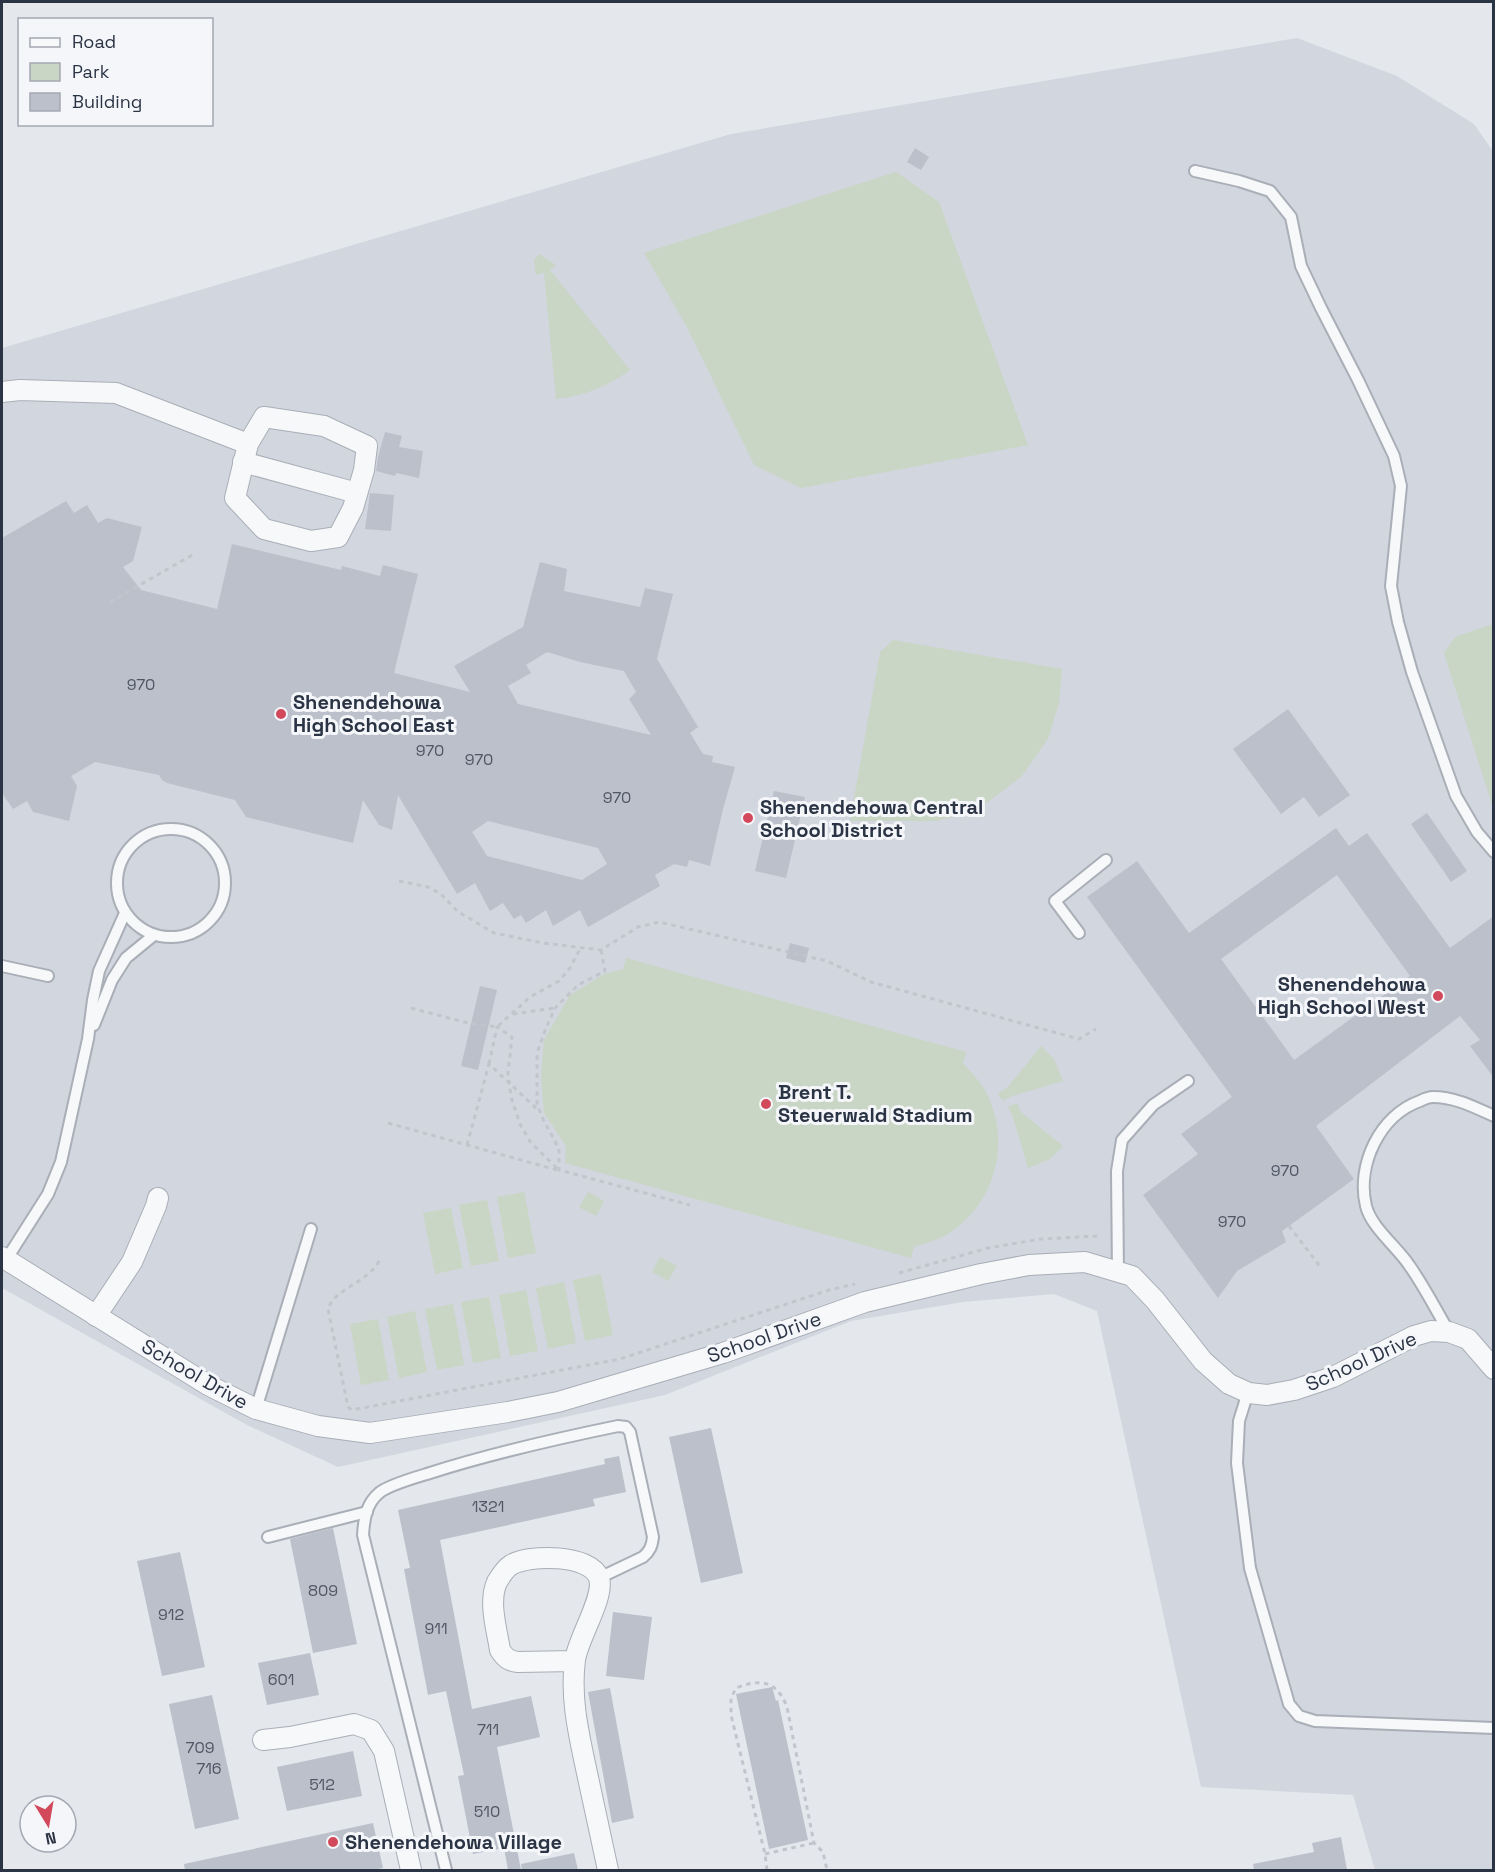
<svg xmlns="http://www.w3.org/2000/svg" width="1495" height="1872" font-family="'Space Grotesk',sans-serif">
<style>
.built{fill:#d2d6de}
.park{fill:#c9d6c5}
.building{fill:#bbc0ca;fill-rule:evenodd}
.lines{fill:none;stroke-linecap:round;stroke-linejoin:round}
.service-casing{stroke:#a9aeb7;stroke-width:14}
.minor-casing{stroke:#a9aeb7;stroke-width:22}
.path{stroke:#c2c5cb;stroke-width:3;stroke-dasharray:4.5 4.5;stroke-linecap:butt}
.service{stroke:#f7f8fa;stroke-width:10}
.minor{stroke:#f7f8fa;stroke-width:20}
.poi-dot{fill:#d1495b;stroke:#f4f6f9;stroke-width:2}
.labels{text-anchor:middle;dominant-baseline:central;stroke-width:6;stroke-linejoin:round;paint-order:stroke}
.number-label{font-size:16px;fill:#4f5766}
.poi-label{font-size:20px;font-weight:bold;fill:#2b3445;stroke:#f4f6f9;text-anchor:start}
.street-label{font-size:20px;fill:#2b3445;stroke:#f4f6f9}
</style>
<rect width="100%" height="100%" fill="#e4e7ec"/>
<!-- built -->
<polygon class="built" points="1297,38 1397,76 1474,124 1494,153 1493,1870 1375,1870 1353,1795 1201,1787 1097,1311 1054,1294 963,1302 851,1321 665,1395 338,1467 247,1425 2,1288 2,348 731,134"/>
<!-- park -->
<g class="park">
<polygon points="896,172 939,202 1028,445 801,488 754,465 687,327 644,253"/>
<path d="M539 254 556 265 550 270 630 370C607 387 584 396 556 399L544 273 536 275 534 260Z"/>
<polygon points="1493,624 1494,624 1493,808 1444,653 1455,637"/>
<polygon points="893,640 1062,669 1059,703 1048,739 1022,776 975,812 935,821 850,821 880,652"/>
<path d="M626 958 966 1052 963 1063C972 1073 982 1083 988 1096 1011 1145 994 1205 948 1234 938 1240 925 1243 914 1247L911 1258 565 1163 566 1146 544 1113 541 1077 544 1040 570 995 604 974 623 969Z"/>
<polygon points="1041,1046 1054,1059 1063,1081 1012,1096 1003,1101 998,1093 1007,1088"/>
<polygon points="1017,1103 1021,1112 1063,1146 1050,1159 1028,1168 1013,1117 1008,1107"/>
<polygon points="524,1192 536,1253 508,1258 497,1197"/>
<polygon points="588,1192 604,1201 596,1216 579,1207"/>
<polygon points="487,1200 499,1261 471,1266 459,1205"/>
<polygon points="451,1208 463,1268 435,1274 423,1213"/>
<polygon points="660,1257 677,1266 668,1281 652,1272"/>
<polygon points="601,1274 613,1335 585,1341 573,1280"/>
<polygon points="564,1282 576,1343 548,1349 536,1288"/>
<polygon points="526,1290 538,1351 510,1356 499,1295"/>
<polygon points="489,1297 501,1358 473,1363 461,1302"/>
<polygon points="453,1304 464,1365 437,1370 425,1309"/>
<polygon points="415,1311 427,1372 399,1378 387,1317"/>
<polygon points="378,1319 389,1380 361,1385 350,1324"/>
</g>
<!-- building -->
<g class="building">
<polygon points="915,148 929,157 921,170 907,162"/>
<polygon points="385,432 402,436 399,447 423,451 419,478 396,473 395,476 376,471 378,457"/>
<polygon points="370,493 394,495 391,531 365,529"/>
<path d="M66 501 74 513 87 505 98 523 107 518 142 527 133 561 123 567 141 590 217 609 232 544 341 570 342 566 380 576 383 565 418 574 394 673 470 692 454 666 523 627 540 562 567 569 564 591 640 607 645 588 673 594 657 659 698 727 690 733 703 754 713 756 712 762 735 767 723 809 710 866 689 860 687 867 674 864 655 875 660 886 588 927 580 910 553 926 546 910 526 923 521 915 514 919 503 903 490 911 475 883 457 894 398 795 392 830 379 825 363 800 353 843 246 817 235 800 167 783 162 780 159 775 95 762 71 776 77 786 69 821 33 812 27 801 13 809 2 793V538ZM547 652 580 662 624 671 636 692 629 699 651 735 518 704 508 686 531 673 526 665ZM488 821 598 848 607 864 582 880 487 856 472 832Z"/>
<polygon points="1288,709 1350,795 1319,817 1304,797 1281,814 1233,749"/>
<polygon points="774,791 805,797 786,878 755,871"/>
<polygon points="1427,813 1467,871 1451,882 1411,824"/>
<path d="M1336 828 1349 846 1367 833 1450 948 1494 916V1078L1470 1046 1480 1040 1460 1016 1316 1126 1354 1179 1282 1231 1286 1242 1237 1271 1218 1298 1143 1195 1198 1154 1181 1134 1232 1097 1087 897 1137 861 1189 933ZM1337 875 1410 976 1294 1060 1221 959Z"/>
<polygon points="790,943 809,948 805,963 786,958"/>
<polygon points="480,986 497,990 478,1070 461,1066"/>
<polygon points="711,1428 743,1573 701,1583 669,1437"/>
<polygon points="619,1456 626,1492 593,1499 595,1506 440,1540 472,1709 531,1696 540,1737 497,1747 521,1870 508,1870 504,1848 473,1854 458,1776 464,1775 446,1691 428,1695 404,1569 410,1568 398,1510 605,1464 604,1459"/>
<polygon points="333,1528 357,1644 313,1653 290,1539"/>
<polygon points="180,1552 205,1667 162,1676 137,1561"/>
<polygon points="613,1612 652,1617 644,1680 606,1676"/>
<polygon points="310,1653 319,1695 267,1705 258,1663"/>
<polygon points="772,1687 776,1701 778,1700 808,1840 769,1849 736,1694"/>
<polygon points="610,1688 634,1818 612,1823 588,1692"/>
<polygon points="212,1695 239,1819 195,1829 169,1704"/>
<polygon points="353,1751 362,1796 287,1811 277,1767"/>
<polygon points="373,1823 383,1868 371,1870 185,1870 184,1864"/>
<polygon points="1341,1837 1347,1870 1254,1870 1253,1864 1314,1852 1312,1843"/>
<polygon points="574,1853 578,1870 522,1870 521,1864"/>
</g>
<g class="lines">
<defs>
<g id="service">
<polyline points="1195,171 1239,181 1270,191 1291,217 1301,266 1321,308 1358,380 1394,456 1401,486 1391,586 1398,622 1412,672 1456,796 1477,832 1494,852"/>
<circle cx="171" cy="883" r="54"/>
<polyline points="1079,933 1055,901 1106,860"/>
<polyline points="2,966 48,976"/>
<polyline points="94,1025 112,980 126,958 154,935"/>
<polyline points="6,1260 48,1194 61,1162 88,1039 93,1000 99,971 125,913"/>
<polyline points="1118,1272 1117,1171 1122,1140 1153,1105 1188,1081"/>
<path d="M1449 1332C1436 1310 1424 1286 1409 1265 1397 1247 1371 1227 1366 1206 1356 1165 1380 1115 1420 1101 1424 1099 1428 1097 1433 1097 1455 1097 1474 1107 1494 1116"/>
<polyline points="1248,1392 1239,1421 1237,1463 1250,1568 1289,1704 1299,1716 1315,1721 1494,1728"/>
<polyline points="256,1409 311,1229"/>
<polyline points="268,1537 367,1512"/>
<path d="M446 1870 363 1535C364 1519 366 1504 379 1493 388 1485 417 1477 430 1473 492 1453 555 1439 618 1426L626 1427 630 1432 653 1537C652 1546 650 1551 643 1557L599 1578"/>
</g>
<g id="minor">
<polyline points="2,392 20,390 116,393 248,444"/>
<polygon points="264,417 324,426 367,446 364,470 353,508 338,537 311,541 264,529 235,498 248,444"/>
<polyline points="243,462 357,493"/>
<polyline points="2,1257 208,1385 256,1409 318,1426 370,1433 508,1412 558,1402 723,1353 865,1302 981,1274 1029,1265 1085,1262 1132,1276 1155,1300 1203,1361 1229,1384 1249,1393 1267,1395 1294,1390 1333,1377 1414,1336 1431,1331 1449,1332 1468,1339 1494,1369"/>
<polyline points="96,1316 132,1262 156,1206 158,1198"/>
<path d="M575 1661 518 1662C509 1661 505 1658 500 1650 497 1630 488 1602 497 1582 500 1577 506 1568 511 1565 529 1554 591 1554 599 1578 605 1597 578 1638 575 1660 570 1699 579 1735 587 1773 594 1805 601 1838 608 1870"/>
<polyline points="263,1740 290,1737 354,1724 371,1730 384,1751 411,1870"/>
</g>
</defs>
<!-- service casing -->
<use href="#service" class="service-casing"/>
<!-- minor casing -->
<use href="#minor" class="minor-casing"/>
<!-- path -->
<g class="path">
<polyline points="110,602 194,554"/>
<polyline points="399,881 428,887 441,894 457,911 494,933 543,943 601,950 638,927 659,922 827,961 871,982 1079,1039 1096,1029"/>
<polyline points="601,950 605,971 578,985 555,1008 546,1028 537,1053 537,1104 543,1119 559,1149 559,1170 690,1205"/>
<polyline points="411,1008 464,1022 497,1027 530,997 559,981 570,968 581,947"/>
<polyline points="513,1014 555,1008"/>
<polyline points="489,1064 497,1027 512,1037 508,1073 511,1097 520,1124 531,1143 559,1170"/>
<polyline points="388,1123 557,1170"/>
<polyline points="467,1145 489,1064 538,1110"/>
<polyline points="1289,1226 1322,1269"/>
<path d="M379 1261C369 1282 335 1288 328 1309L348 1407 352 1410 620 1359 829 1290 855 1284"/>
<polyline points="899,1273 988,1248 1041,1239 1100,1236"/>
<polyline points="765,1854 814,1843"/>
<path d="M767 1870 765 1854 731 1715V1698L736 1688C761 1678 777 1681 787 1707L814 1843 823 1852 827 1870"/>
</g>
<!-- service -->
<use href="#service" class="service"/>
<!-- minor -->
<use href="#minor" class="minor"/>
</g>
<!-- markers -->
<g class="poi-dot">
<circle cx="281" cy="714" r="6"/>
<circle cx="748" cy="818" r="6"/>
<circle cx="1438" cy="996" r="6"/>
<circle cx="766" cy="1104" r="6"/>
<circle cx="333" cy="1842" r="6"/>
</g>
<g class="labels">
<!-- number labels -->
<g class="number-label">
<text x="141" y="684">970</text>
<text x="430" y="750">970</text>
<text x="479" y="759">970</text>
<text x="617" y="797">970</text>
<text x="1285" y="1170">970</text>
<text x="1232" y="1221">970</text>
<text x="488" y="1506">1321</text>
<text x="323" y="1590">809</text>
<text x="171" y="1614">912</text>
<text x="436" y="1628">911</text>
<text x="281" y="1679">601</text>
<text x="488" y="1729">711</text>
<text x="200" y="1747">709</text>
<text x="209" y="1768">716</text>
<text x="322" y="1784">512</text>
<text x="487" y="1811">510</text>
</g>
<!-- poi labels -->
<g class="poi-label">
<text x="293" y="702">Shenendehowa<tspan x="293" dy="23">High School East</tspan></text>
<text x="760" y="807">Shenendehowa Central<tspan x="760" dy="23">School District</tspan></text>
<text x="1426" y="984" text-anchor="end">Shenendehowa<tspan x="1426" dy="23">High School West</tspan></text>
<text x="778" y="1092">Brent T.<tspan x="778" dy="23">Steuerwald Stadium</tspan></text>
<text x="345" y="1842">Shenendehowa Village</text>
</g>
<!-- street labels -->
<g class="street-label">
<text transform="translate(764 1337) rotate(-19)">School Drive</text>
<text transform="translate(1361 1361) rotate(-24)">School Drive</text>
<text transform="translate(195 1374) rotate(30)">School Drive</text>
</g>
</g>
<!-- border -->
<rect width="1495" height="1872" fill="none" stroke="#2b3445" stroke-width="6"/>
<!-- legend -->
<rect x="18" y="18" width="195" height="108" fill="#f4f6f9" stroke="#a4a8b1" stroke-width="1.5"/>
<rect x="30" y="38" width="30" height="9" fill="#f7f8fa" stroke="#a4a8b1" stroke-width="1.5"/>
<text x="72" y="48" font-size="18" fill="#2b3445">Road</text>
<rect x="30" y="63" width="30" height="18" fill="#c9d6c5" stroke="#a4a8b1" stroke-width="1.5"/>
<text x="72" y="78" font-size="18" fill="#2b3445">Park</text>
<rect x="30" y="93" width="30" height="18" fill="#bbc0ca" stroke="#a4a8b1" stroke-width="1.5"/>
<text x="72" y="108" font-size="18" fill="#2b3445">Building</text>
<!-- north arrow -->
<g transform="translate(48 1824) rotate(169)"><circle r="28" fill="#f4f6f9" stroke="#a4a8b1" stroke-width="1.5"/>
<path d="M0-4.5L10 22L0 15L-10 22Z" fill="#d1495b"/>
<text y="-9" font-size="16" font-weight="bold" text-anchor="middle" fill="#2b3445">N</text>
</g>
</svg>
